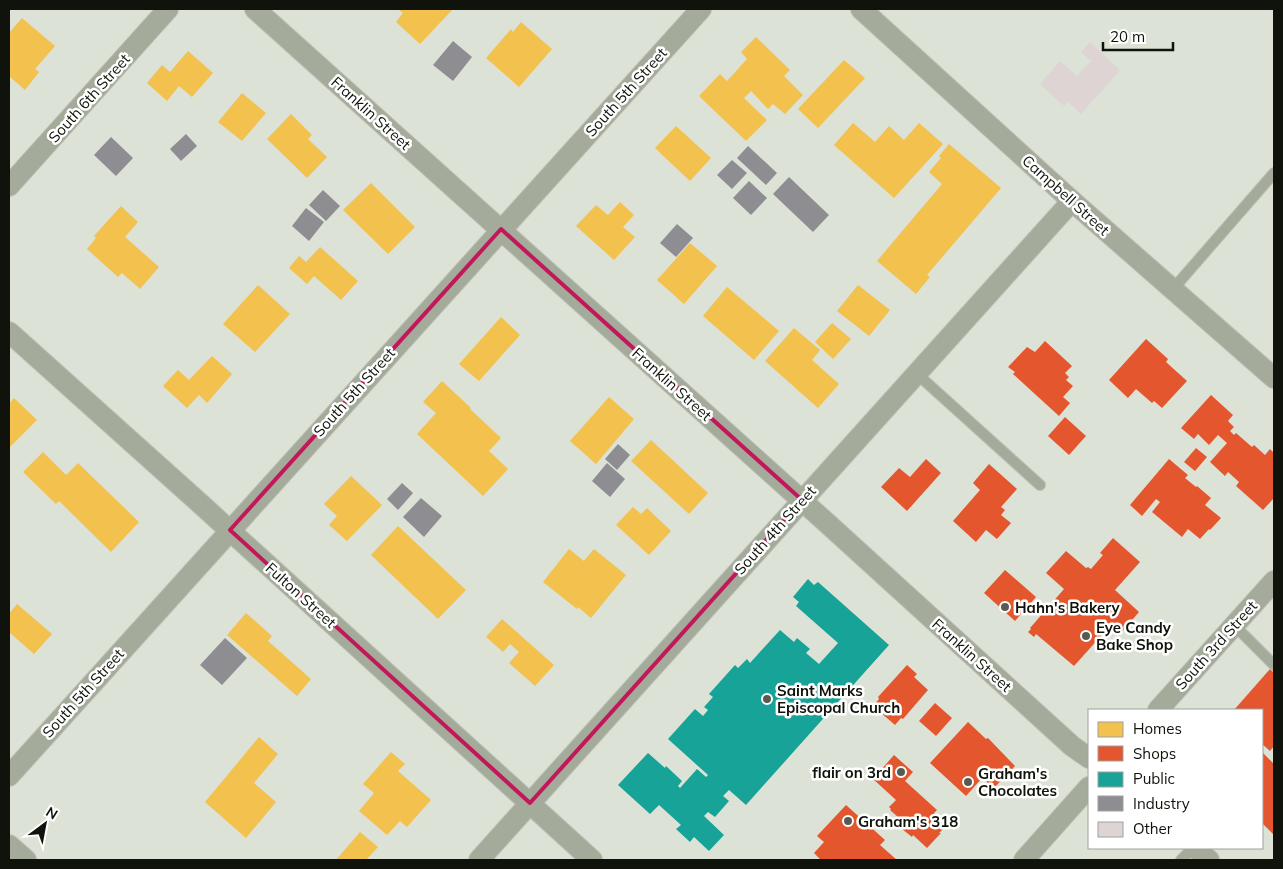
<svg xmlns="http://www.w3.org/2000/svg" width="1283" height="869" font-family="Mulish,sans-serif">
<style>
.homes{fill:#f2c14e}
.shops{fill:#e4572e}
.public{fill:#17a398}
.industry{fill:#8d8d92}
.building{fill:#ddd4d3}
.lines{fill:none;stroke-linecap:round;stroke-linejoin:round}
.lane-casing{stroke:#bcc0b6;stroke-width:12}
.street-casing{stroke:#bcc0b6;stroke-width:22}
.lane{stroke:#a4ab9a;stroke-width:10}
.street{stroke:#a4ab9a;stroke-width:20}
.marked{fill:none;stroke:#c2185b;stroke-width:4;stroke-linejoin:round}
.poi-dot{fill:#585b52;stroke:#fff;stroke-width:2}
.labels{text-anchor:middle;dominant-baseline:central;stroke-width:5;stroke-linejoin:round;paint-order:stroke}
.street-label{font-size:15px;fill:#10130b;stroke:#fff}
.poi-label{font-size:15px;font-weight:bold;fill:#10130b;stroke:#fff;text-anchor:start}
</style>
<rect width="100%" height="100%" fill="#dde2d6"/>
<!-- homes -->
<g class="homes">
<polygon points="398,9 453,9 420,44 396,22 403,13"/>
<polygon points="22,18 55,46 35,69 39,72 25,90 9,76 9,33"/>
<polygon points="521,22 552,49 519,87 486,58 511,29 513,32"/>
<polygon points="756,37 790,70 784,76 803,95 785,114 773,104 768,109 751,91 744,98 767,120 746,141 699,96 720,74 727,81 747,59 741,52"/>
<polygon points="188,51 213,73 192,97 179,86 167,101 147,83 162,65 170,72"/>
<polygon points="844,60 865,78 818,128 798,109"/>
<polygon points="242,93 266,113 242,141 218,122"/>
<polygon points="291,114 312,135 308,139 327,157 307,178 267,139"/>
<polygon points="853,123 875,142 889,126 904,140 919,123 943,144 894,198 834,145"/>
<polygon points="676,126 711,158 690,181 655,148"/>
<polygon points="949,144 1001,188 927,275 930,277 916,294 877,261 942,184 929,172 941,158 939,156"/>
<polygon points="371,183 415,227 388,254 343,210"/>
<polygon points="620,202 634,215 623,227 635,237 614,260 576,226 596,205 608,215"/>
<polygon points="121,206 138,222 125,237 159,267 140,289 122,273 118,277 87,249 96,238 94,236"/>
<polygon points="690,243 717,266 684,304 657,280"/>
<polygon points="320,247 358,281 341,300 314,276 307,284 289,268 299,256 306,262"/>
<polygon points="258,285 290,314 255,352 223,324"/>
<polygon points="858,285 890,310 869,336 837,311"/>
<polygon points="727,287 779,331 754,360 703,316"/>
<polygon points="501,317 520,335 479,381 459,364"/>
<polygon points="832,323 851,339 833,359 815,342"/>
<polygon points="794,328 820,350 812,360 839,384 818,408 765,361"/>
<polygon points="212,356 232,374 207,403 199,395 187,408 163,386 178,370 189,380"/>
<polygon points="442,381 471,408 470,409 501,438 489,451 508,469 483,496 417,434 436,413 423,402"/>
<polygon points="609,397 634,419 596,464 570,441"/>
<polygon points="14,398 37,420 9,448 9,404"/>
<polygon points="651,440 708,493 689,514 631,461"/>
<polygon points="43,452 66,475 78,463 139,522 111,552 59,501 56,504 23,472"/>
<polygon points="351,476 382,505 347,541 329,525 337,516 324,504"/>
<polygon points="633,507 641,514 647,508 671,531 649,555 616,525"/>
<polygon points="398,526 466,590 438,619 371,555"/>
<polygon points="569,549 584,561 594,549 626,575 591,618 578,607 577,609 543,582"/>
<polygon points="17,604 52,634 34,654 9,632 9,614"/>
<polygon points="246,613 272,636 268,641 311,679 297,696 227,635"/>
<polygon points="502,619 554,665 535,686 509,663 519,652 510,644 503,652 486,637"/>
<polygon points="259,737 278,754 254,783 276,802 246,838 205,802"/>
<polygon points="391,752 405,764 398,771 431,800 407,827 400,821 387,835 359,811 374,793 363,784"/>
<polygon points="360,832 378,847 366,860 336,860"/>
</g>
<!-- shops -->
<g class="shops">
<polygon points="1146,339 1168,359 1166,362 1187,381 1162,408 1154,401 1152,403 1136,389 1128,398 1109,380"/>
<polygon points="1045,341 1072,366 1065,373 1069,377 1066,380 1073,386 1063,397 1070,403 1059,416 1013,374 1015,372 1008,367 1027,347 1035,352"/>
<polygon points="1211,395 1233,415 1228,421 1234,427 1230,431 1234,435 1236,433 1252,447 1254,445 1265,455 1270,449 1274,453 1274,498 1263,510 1236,486 1239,482 1228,472 1225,476 1210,462 1227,443 1218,435 1209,445 1198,434 1194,439 1181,428"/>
<polygon points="1065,417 1086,436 1069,455 1048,436"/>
<polygon points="1196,448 1207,457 1195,471 1184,462"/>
<polygon points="926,459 941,473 907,511 881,487 899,468 910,477"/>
<polygon points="1169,459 1188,475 1185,478 1196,487 1197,486 1211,498 1205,505 1221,518 1210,530 1209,529 1200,539 1188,529 1182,537 1152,512 1160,502 1156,499 1142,516 1130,505"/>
<polygon points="989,464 1017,489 1001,507 1005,510 1001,515 1011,523 997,539 986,530 976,542 953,521 980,490 973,483"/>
<polygon points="1113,538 1140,562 1115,590 1139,612 1120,634 1110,626 1074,666 1036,634 1034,637 1028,632 1031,629 1030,628 1064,589 1046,573 1066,551 1086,568 1088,567 1091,569 1103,555 1100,553"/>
<polygon points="1005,570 1036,597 1015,621 984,593"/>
<polygon points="907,665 917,674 914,677 928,690 903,719 901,718 895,725 873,706 879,699 878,697"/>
<polygon points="1270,669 1274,673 1274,746 1270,751 1262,744 1262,710 1234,710"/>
<polygon points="935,703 952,718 936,736 919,721"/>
<polygon points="968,722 986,739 988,738 1015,766 994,788 982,778 966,796 930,763"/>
<polygon points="1262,752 1274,764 1274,835 1262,823"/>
<polygon points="894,755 913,772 905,781 937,810 934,813 944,821 942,823 946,826 939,833 941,833 927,848 913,835 912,837 902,829 904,827 901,824 904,820 900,817 899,818 890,810 891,809 889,807 896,800 873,779"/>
<polygon points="846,805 885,840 880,845 897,860 821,860 814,853 824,842 817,836"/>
</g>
<!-- public -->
<polygon class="public" points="808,579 814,585 818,582 889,645 746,805 729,790 723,796 729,801 715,817 708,812 704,816 724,835 709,851 694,837 690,842 676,829 681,825 659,805 650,814 618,785 648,753 665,768 666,766 682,781 678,786 680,788 697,769 706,777 708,775 668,739 695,709 703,716 708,710 704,707 713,697 709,694 735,665 738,668 747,659 750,663 780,630 794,642 797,638 810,649 806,653 819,664 838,643 796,606 799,602 793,597"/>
<!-- industry -->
<g class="industry">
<polygon points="453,41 472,57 453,81 433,65"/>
<polygon points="186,134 197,146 181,161 170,149"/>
<polygon points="111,137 133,158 116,176 94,155"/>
<polygon points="748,146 777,173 766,185 737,158"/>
<polygon points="732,160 747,173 732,189 717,175"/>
<polygon points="789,177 829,215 813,232 773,194"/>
<polygon points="749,181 767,198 751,215 733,198"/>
<polygon points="323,190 340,206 326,221 309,205"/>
<polygon points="306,208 324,222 309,241 292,226"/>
<polygon points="677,224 693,238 676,257 660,243"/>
<polygon points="618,444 630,455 617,470 605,459"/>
<polygon points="607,463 625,479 610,497 592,481"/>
<polygon points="402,483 413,493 398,510 387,499"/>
<polygon points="421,498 442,516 424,537 403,517"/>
<polygon points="225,638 247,658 222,685 200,665"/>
</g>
<!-- building -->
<polygon class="building" points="1090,42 1120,70 1081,114 1068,102 1064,106 1040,84 1060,61 1077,76 1091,61 1081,52"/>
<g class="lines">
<defs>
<g id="lane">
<polyline points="1173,289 1274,173"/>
<polyline points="916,373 1040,485"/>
<polyline points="1234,625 1274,665"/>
<polyline points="1181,860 1193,848"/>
</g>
<g id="street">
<polyline points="255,9 828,524 1072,746 1089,758"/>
<polyline points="861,9 1072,201 1274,378"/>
<polyline points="9,186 168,9"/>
<polyline points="9,332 204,507 592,860"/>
<polyline points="1158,710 1274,581"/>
<polyline points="9,776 701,9"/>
<polyline points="9,845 26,860"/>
<polyline points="1195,848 1209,860"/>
<polyline points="479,860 1072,201"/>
<polyline points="1024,860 1089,787"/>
</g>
</defs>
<!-- lane casing -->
<use href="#lane" class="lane-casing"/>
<!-- street casing -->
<use href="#street" class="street-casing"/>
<!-- lane -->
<use href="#lane" class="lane"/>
<!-- street -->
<use href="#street" class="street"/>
</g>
<!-- marked area -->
<path class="marked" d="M501 229 802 500 530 803 230 530Z"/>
<!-- markers -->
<g class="poi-dot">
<circle cx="1005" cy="607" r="5"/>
<circle cx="1086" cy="636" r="5"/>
<circle cx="767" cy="699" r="5"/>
<circle cx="901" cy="772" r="5"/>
<circle cx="968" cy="782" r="5"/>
<circle cx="848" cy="821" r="5"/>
</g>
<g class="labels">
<!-- street labels -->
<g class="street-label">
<text transform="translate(626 92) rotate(-48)">South 5th Street</text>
<text transform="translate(89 98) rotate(-48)">South 6th Street</text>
<text transform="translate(371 113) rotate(42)">Franklin Street</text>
<text transform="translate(1066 195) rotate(42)">Campbell Street</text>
<text transform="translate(672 384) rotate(42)">Franklin Street</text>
<text transform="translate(354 392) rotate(-48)">South 5th Street</text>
<text transform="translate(775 530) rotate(-48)">South 4th Street</text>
<text transform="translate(301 595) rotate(42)">Fulton Street</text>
<text transform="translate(1216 645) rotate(-48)">South 3rd Street</text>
<text transform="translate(972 655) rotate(42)">Franklin Street</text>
<text transform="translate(83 693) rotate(-48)">South 5th Street</text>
</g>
<!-- poi labels -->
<g class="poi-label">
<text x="1015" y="607">Hahn's Bakery</text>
<text x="1096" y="627">Eye Candy<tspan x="1096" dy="17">Bake Shop</tspan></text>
<text x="777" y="690">Saint Marks<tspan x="777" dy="17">Episcopal Church</tspan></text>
<text x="891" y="772" text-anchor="end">flair on 3rd</text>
<text x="978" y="773">Graham's<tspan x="978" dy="17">Chocolates</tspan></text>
<text x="858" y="821">Graham's 318</text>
</g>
</g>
<!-- border -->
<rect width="1283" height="869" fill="none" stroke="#10130b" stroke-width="20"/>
<!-- legend -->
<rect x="1088" y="709" width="175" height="140" fill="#ffffff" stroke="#9fa19d"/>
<rect x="1098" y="722" width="25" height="15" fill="#f2c14e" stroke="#9fa19d"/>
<text x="1133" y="734" font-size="15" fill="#10130b">Homes</text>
<rect x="1098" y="746" width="25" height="15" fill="#e4572e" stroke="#9fa19d"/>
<text x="1133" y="759" font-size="15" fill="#10130b">Shops</text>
<rect x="1098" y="772" width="25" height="15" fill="#17a398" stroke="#9fa19d"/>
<text x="1133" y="784" font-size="15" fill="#10130b">Public</text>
<rect x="1098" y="796" width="25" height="15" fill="#8d8d92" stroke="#9fa19d"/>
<text x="1133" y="809" font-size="15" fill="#10130b">Industry</text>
<rect x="1098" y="822" width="25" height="15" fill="#ddd4d3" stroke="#9fa19d"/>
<text x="1133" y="834" font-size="15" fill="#10130b">Other</text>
<!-- north arrow -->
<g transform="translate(45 824) rotate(32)" stroke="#ffffff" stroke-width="4" paint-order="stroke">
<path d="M0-4L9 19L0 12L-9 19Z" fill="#10130b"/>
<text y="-8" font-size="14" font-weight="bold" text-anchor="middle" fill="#10130b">N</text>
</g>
<!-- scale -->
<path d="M1103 42v8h70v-8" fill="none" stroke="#10130b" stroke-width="2.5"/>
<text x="1110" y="42" font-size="15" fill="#10130b" stroke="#ffffff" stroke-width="4" paint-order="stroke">20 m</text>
</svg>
